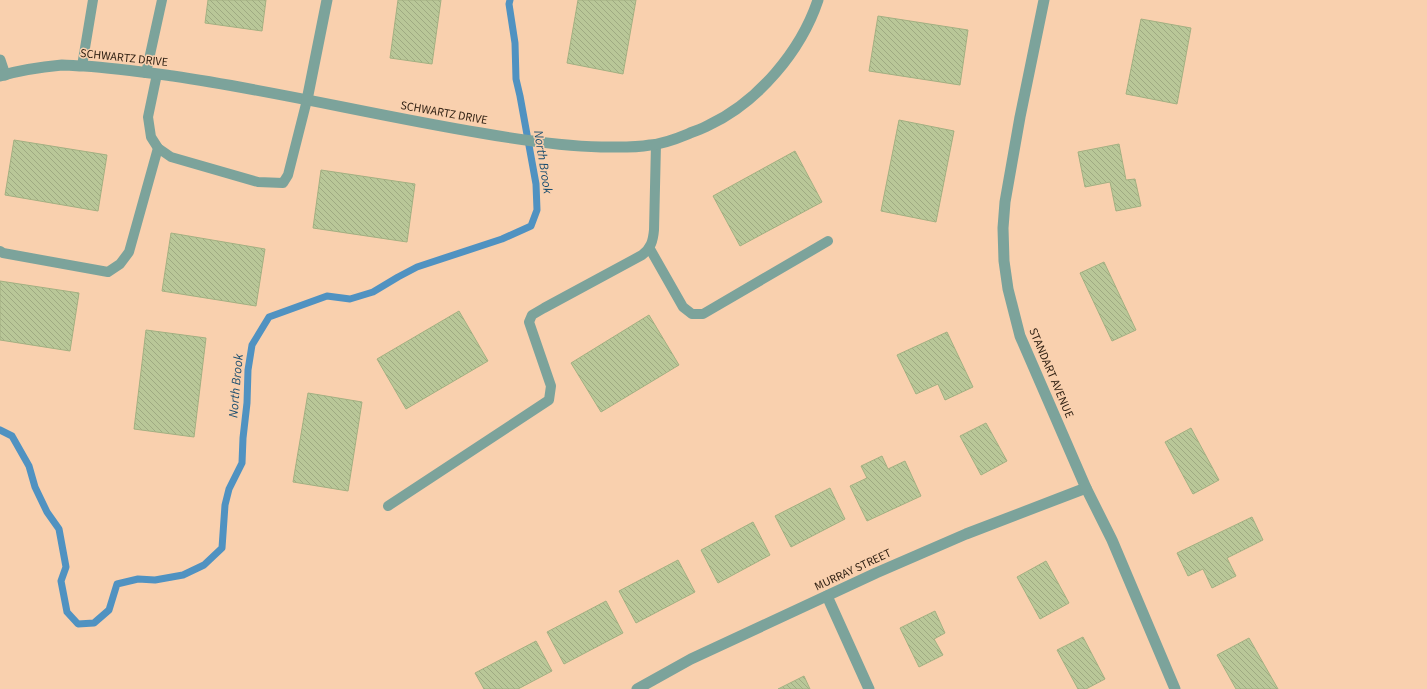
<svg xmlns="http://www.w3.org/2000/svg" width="1427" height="689" font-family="'Source Sans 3',sans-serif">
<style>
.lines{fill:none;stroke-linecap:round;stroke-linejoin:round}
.stream{stroke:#5092c1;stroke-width:7}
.building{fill:url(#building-back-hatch);stroke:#a3b082}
.service{stroke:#7ca39b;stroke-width:10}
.minor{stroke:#7ca39b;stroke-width:11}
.tertiary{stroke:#7ca39b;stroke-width:11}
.labels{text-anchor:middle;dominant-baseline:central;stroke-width:3;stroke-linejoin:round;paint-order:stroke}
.street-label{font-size:12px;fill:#2d1e11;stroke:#f9d0ae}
.water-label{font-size:13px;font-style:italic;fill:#1c4e6f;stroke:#f9d0ae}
</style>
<defs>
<pattern id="building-back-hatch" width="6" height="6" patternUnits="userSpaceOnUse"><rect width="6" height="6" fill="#b9c798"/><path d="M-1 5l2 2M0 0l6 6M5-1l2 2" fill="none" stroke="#9faa82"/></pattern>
</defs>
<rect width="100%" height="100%" fill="#f9d0ae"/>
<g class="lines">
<!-- stream -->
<polyline class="stream" points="0,430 12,436 29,466 35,487 47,512 59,529 66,567 61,581 67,612 78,624 94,623 109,610 117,584 138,579 155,580 183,575 204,565 222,548 225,505 229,489 242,463 243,438 247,403 248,370 252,345 269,317 327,296 350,299 373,292 398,277 417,267 502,239 531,226 537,210 536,184 520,96 516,79 515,43 509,4 510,0"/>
</g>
<!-- building -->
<g class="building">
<polygon points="208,0 266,0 262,31 205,23"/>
<polygon points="398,0 441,0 432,64 390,58"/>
<polygon points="578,0 636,0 623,74 567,63"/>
<polygon points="878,16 968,30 960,85 869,71"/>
<polygon points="1141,19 1191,28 1177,104 1126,94"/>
<polygon points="899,120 954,131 936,222 881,211"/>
<polygon points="14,140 107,155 98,211 5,195"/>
<polygon points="1119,144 1126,180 1135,179 1141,206 1116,211 1110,182 1085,187 1078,152"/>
<polygon points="795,151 822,202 740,246 713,196"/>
<polygon points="321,170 415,184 407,242 313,228"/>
<polygon points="171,233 265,249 256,306 162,291"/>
<polygon points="1104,262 1136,330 1112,341 1080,273"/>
<polygon points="0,281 79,293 70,351 0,340"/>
<polygon points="459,311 488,361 406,409 377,359"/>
<polygon points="649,315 679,365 601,412 571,363"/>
<polygon points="146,330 206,338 194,437 134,429"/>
<polygon points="947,332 973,387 945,400 938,384 916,394 897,355"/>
<polygon points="308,393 362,402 348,491 293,482"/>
<polygon points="986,423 1007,461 981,475 960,436"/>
<polygon points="1191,428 1219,480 1193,494 1165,442"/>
<polygon points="882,456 888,469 905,461 921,496 867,521 850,486 867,478 861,466"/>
<polygon points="830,488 845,519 791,547 775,516"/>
<polygon points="1252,517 1263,540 1227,558 1236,576 1212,588 1203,569 1188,576 1177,553"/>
<polygon points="753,522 770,555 718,583 701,550"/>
<polygon points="678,560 695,592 636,623 619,591"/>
<polygon points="1046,561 1069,603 1040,619 1017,577"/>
<polygon points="606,601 623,633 564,664 547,632"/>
<polygon points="935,611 945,633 934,639 943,655 919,667 900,628"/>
<polygon points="1083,637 1105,679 1086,689 1078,689 1057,650"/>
<polygon points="1249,638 1278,689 1236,689 1217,655"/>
<polygon points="536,641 552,671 518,689 484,689 475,673"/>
<polygon points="804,676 810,689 778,689"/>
</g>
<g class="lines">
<!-- service -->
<g class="service">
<polyline points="82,66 93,0"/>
<polyline points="146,73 162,0"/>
<polyline points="157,74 148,117 151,137 158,148 171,157 258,182 283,183 288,175 307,100"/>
<polyline points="650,249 683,307 692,314 703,314 828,241"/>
<polyline points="0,251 3,253 108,272 120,264 129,252 158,148"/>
<path d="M388 506 549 400 551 386 529 322 532 315 544 308 642 255C651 248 653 241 654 230L656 144"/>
</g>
<!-- minor -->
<g class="minor">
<polyline points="0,60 5,75"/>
<path d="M0 76C20 70 41 67 62 65 69 65 77 66 84 66 114 68 143 72 173 76 276 91 378 116 481 133 521 140 560 146 601 147 617 147 633 148 650 145 663 144 676 139 688 134 695 131 702 129 709 125 758 102 801 51 818 0"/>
<polyline points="307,100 327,0"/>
<polyline points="827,596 869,689"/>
<polyline points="637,689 691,659 876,573 966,534 1086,488"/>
</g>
<!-- tertiary -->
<polyline class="tertiary" points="1044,0 1020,117 1005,202 1003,228 1004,261 1008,289 1020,336 1086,488 1112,540 1175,689"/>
</g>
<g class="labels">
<!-- street labels -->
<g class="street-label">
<text transform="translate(124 58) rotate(6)">SCHWARTZ DRIVE</text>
<text transform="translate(444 113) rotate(10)">SCHWARTZ DRIVE</text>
<text transform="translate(1051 373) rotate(67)">STANDART AVENUE</text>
<text transform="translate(853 570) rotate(-25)">MURRAY STREET</text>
</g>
<!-- water labels -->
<g class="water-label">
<text transform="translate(543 162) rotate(81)">North Brook</text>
<text transform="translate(236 386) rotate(-85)">North Brook</text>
</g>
</g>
</svg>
